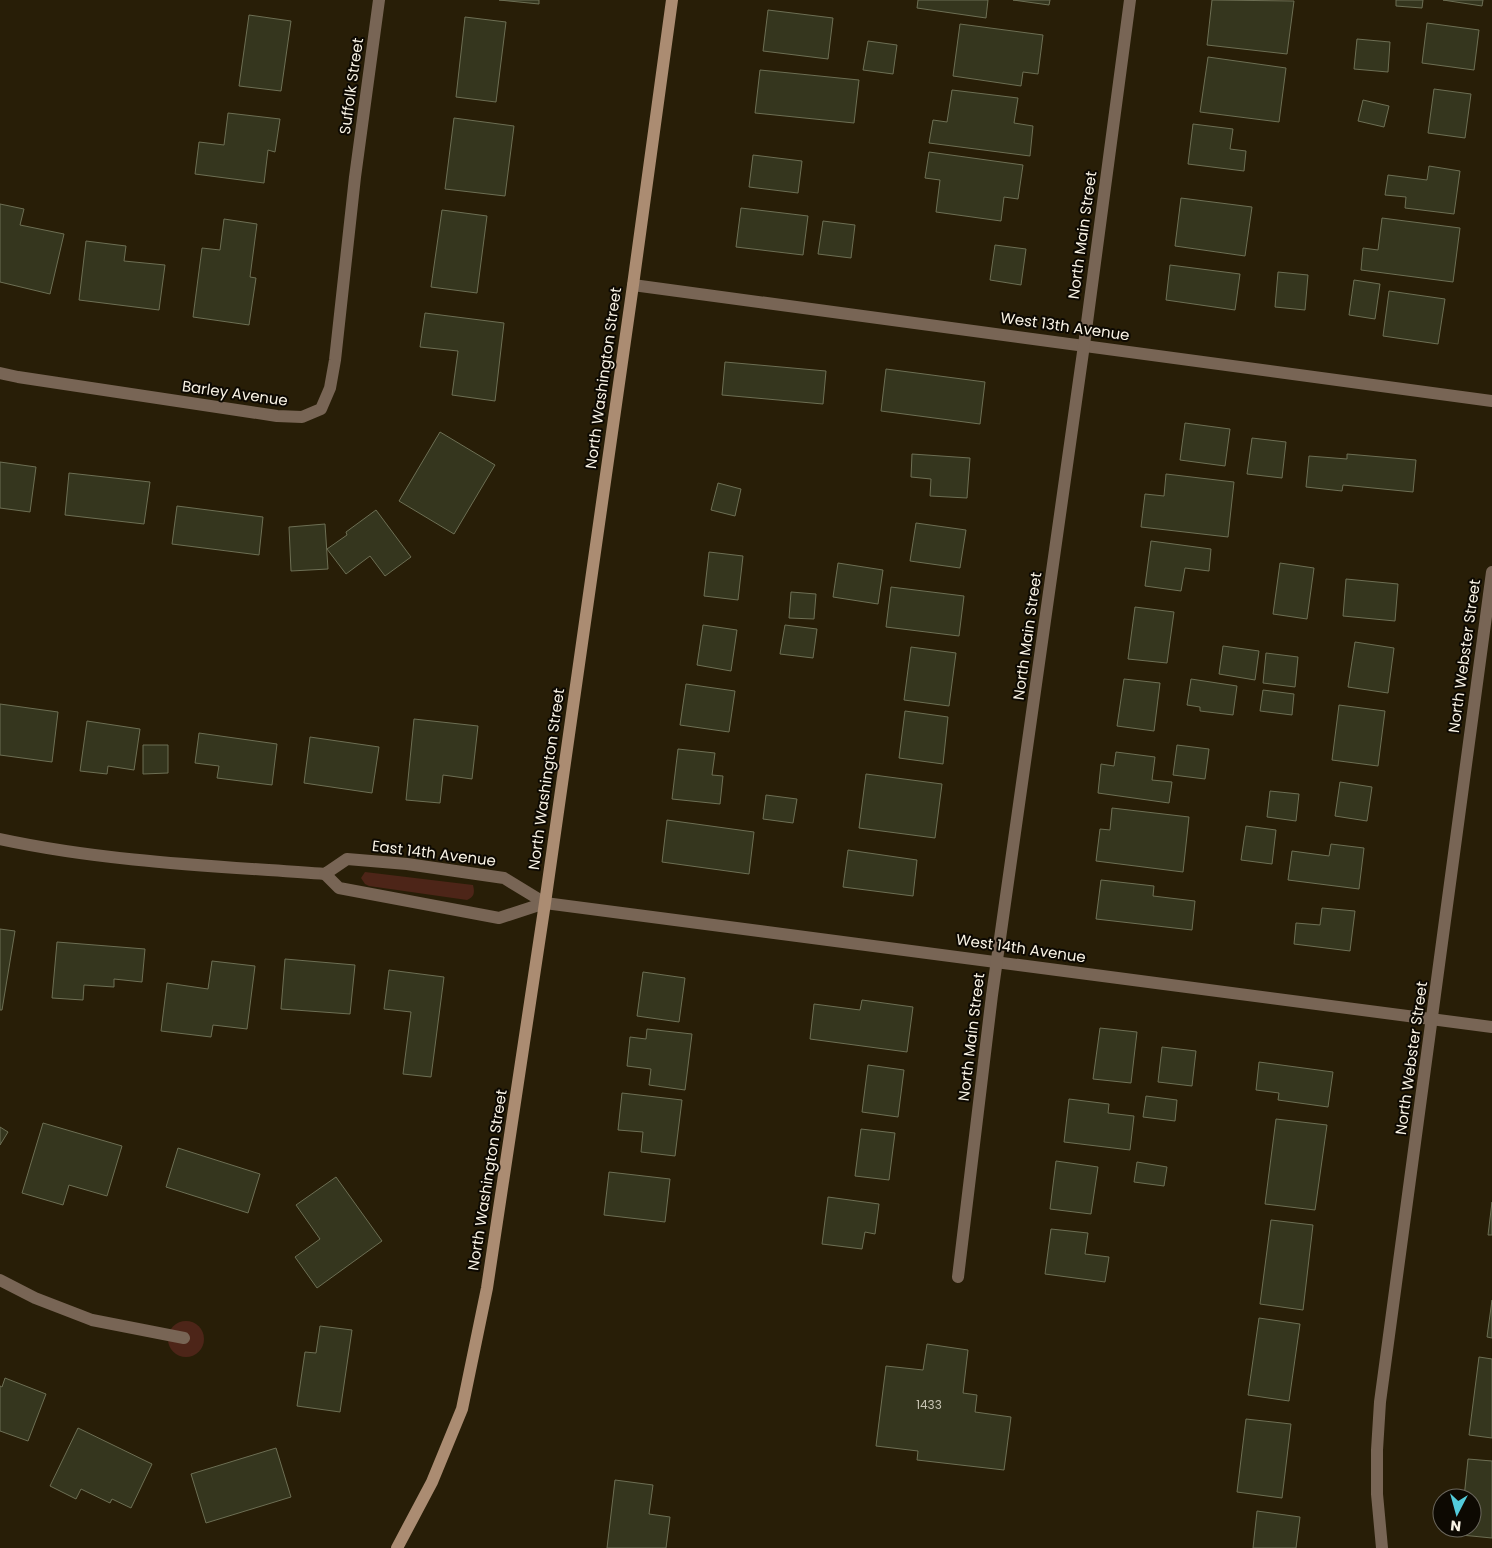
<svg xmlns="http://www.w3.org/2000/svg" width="1492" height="1548" font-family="Poppins,sans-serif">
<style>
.green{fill:#4d2518}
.building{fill:#35361e;stroke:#6d6f54}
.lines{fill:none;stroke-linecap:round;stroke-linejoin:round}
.minor{stroke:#786555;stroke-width:12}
.secondary{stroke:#ab8c72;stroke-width:12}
.labels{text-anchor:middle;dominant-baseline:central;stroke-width:4;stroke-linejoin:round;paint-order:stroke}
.number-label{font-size:12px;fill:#c8c4b3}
.street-label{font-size:15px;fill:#f9f3e5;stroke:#0d0902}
</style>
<rect width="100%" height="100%" fill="#281e07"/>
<!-- green -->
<g class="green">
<path d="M365 872 473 885C475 893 474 897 467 900L369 886 365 884 361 878Z"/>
<circle cx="186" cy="1339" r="18"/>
</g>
<!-- building -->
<g class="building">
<polygon points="499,0 539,0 539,4"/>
<polygon points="918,0 988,0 986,18 917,8"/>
<polygon points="1013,0 1050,0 1049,5"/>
<polygon points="1212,0 1294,1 1287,54 1207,45"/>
<polygon points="1396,0 1423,0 1422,8 1396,6"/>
<polygon points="1443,0 1483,0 1482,6"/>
<polygon points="768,10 833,18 828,59 763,51"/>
<polygon points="249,15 291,21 281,91 239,86"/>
<polygon points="465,17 506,22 496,102 456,97"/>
<polygon points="1427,23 1479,30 1474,70 1422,63"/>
<polygon points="960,24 1043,35 1038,74 1023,72 1021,86 953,76"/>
<polygon points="1357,39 1390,42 1388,72 1354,69"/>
<polygon points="868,41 897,45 893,74 863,70"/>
<polygon points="1208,57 1286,68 1279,122 1200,112"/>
<polygon points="760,70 859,80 854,123 755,113"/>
<polygon points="1434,89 1471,94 1465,138 1428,133"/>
<polygon points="952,90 1018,98 1014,123 1033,126 1030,156 929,143 933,120 947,122"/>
<polygon points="1363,100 1389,106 1384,127 1358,121"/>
<polygon points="228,113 280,119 275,152 268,150 264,183 195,174 199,142 224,145"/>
<polygon points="454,118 514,126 505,196 445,189"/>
<polygon points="1193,124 1233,129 1230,149 1246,151 1244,171 1188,164"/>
<polygon points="929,152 1023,165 1018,199 1004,197 1001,221 936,212 940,180 925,178"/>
<polygon points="753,155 802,161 798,193 749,187"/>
<polygon points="1429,166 1460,171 1454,214 1405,208 1406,197 1385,195 1388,175 1427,180"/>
<polygon points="1181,198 1252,207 1245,256 1175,246"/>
<polygon points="0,204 24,209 20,225 64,234 50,294 0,282"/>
<polygon points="741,208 808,216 803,255 736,247"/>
<polygon points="442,210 487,216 477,293 431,287"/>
<polygon points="1382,218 1460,228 1453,282 1361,270 1363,248 1378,250"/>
<polygon points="224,219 257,224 250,277 256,278 249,325 193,317 202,248 220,250"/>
<polygon points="823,221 855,225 851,258 818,254"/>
<polygon points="86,241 126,246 124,261 165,265 159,310 79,300"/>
<polygon points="995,245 1026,249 1021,285 990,280"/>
<polygon points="1170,265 1240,274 1235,310 1166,300"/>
<polygon points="1278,272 1308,275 1305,310 1275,307"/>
<polygon points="1354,280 1380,284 1375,319 1349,315"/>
<polygon points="1389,291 1445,299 1438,344 1383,336"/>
<polygon points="425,313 504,323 495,401 452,395 458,351 420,347"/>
<polygon points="725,362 826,371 823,404 722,395"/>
<polygon points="886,369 985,382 980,424 881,411"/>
<polygon points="1185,423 1230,429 1225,466 1180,460"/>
<polygon points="440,432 495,465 454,534 399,501"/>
<polygon points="1252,438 1286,442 1282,478 1247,474"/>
<polygon points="912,454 970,458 967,498 930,496 931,479 911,477"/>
<polygon points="1347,454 1416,460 1413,492 1343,485 1342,491 1306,487 1309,456 1347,459"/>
<polygon points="0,462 36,467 30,512 0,508"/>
<polygon points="69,473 150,482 144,524 65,515"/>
<polygon points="1166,474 1234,482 1228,537 1141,527 1145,494 1164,496"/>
<polygon points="718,483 741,489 735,516 711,510"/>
<polygon points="177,506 263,517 259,555 172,544"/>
<polygon points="376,510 411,557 385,576 370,556 346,574 327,549 347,535 346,532"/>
<polygon points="916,523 966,530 960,568 910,561"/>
<polygon points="325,524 328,569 291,571 289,527"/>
<polygon points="1151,541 1211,549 1209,571 1185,568 1181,591 1145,586"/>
<polygon points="709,552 743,556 738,600 704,596"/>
<polygon points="838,563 883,570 878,604 833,597"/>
<polygon points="1280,563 1314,568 1307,619 1273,614"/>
<polygon points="1346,579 1398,584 1395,621 1343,616"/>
<polygon points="891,587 964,596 959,636 886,627"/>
<polygon points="791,592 816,594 814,619 789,618"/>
<polygon points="1135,607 1174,612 1167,663 1128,659"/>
<polygon points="703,625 737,630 731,671 697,665"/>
<polygon points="785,625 817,629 813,658 780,654"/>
<polygon points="1355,642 1394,648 1388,693 1348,687"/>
<polygon points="1223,646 1259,651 1255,680 1219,674"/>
<polygon points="911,647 956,653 949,706 904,700"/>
<polygon points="1266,653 1298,657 1295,687 1263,683"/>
<polygon points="1124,679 1160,683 1154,731 1117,726"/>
<polygon points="1191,679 1237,686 1233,715 1200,711 1200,707 1187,705"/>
<polygon points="686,684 735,691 729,732 680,725"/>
<polygon points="1263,690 1294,694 1292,715 1260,711"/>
<polygon points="0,704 58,712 52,762 0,755"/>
<polygon points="1339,705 1385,711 1378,766 1332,760"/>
<polygon points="905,711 948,717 943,764 899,758"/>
<polygon points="414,719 478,726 472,779 443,775 440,803 406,800"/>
<polygon points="87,721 140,729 134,770 108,766 107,774 80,771"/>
<polygon points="199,733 277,744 272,785 217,778 219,766 195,763"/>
<polygon points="310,737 379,747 372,793 304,783"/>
<polygon points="143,745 168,745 168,773 143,774"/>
<polygon points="1177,745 1209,749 1205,779 1173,775"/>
<polygon points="678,749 715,753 712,775 723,776 720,804 672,799"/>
<polygon points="1116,752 1155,757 1152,780 1172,782 1169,803 1098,793 1101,764 1114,766"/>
<polygon points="866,774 942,784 935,838 859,828"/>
<polygon points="1340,782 1372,787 1367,821 1335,816"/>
<polygon points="1270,791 1299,794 1296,821 1267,817"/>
<polygon points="766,795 797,799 793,823 763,819"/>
<polygon points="1112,808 1189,817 1183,872 1096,861 1100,829 1110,830"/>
<polygon points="667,820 754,832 749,874 662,862"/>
<polygon points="1246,826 1276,830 1272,864 1241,860"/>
<polygon points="1331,844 1364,848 1359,889 1288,880 1292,851 1329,856"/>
<polygon points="848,850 917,860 913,896 843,887"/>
<polygon points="1101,880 1154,886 1153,896 1195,901 1192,930 1096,919"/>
<polygon points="1322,908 1355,911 1350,951 1294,944 1296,923 1320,925"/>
<polygon points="0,929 15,931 2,1010 0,1010"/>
<polygon points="57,942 145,949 142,982 114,979 114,987 84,985 83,1000 52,998"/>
<polygon points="285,959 355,965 350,1014 281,1009"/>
<polygon points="212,961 255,966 247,1029 213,1025 211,1037 161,1031 167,983 208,989"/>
<polygon points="389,970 444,977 431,1077 403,1074 411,1012 384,1009"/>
<polygon points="643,972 685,978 679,1022 637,1016"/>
<polygon points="862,1000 913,1007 907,1052 810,1039 814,1004 860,1010"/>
<polygon points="1100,1028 1137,1032 1131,1083 1093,1079"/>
<polygon points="647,1029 692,1034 685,1090 649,1085 651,1069 627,1066 630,1037 646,1039"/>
<polygon points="1162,1047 1196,1051 1192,1086 1158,1082"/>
<polygon points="1259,1062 1333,1072 1328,1107 1278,1100 1279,1093 1256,1090"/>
<polygon points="868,1065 904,1070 898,1117 862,1112"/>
<polygon points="622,1093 682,1100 675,1156 641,1152 643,1132 618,1130"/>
<polygon points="1146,1096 1177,1100 1175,1121 1143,1117"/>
<polygon points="1069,1099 1109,1104 1108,1113 1134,1116 1130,1150 1064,1142"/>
<polygon points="1276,1119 1327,1125 1315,1210 1265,1204"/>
<polygon points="43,1123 122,1146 107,1196 69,1185 63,1205 22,1193"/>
<polygon points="0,1127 8,1132 0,1145"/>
<polygon points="861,1129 895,1133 889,1180 855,1176"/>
<polygon points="178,1148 260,1174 248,1213 166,1187"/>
<polygon points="1056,1161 1098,1167 1091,1214 1050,1209"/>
<polygon points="1137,1162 1167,1167 1164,1186 1134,1182"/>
<polygon points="609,1172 670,1179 665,1222 604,1215"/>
<polygon points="336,1177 382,1241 317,1288 295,1257 320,1239 296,1205"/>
<polygon points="828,1197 879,1204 875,1234 865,1232 862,1249 822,1244"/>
<polygon points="1492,1202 1492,1235 1488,1235"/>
<polygon points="1271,1220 1313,1225 1303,1310 1260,1304"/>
<polygon points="1051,1229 1088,1233 1085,1254 1109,1257 1105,1282 1045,1274"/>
<polygon points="1492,1300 1492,1338 1487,1337"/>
<polygon points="1259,1318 1300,1324 1289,1401 1248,1395"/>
<polygon points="320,1326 352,1330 340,1412 297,1406 305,1352 316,1353"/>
<polygon points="927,1344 968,1350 963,1393 977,1395 975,1412 1011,1417 1004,1470 917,1460 918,1451 876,1446 886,1366 923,1370"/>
<polygon points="1479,1357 1492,1359 1492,1438 1469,1435"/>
<polygon points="5,1378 46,1394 28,1441 0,1431 0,1386 2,1387"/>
<polygon points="1246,1419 1291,1424 1282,1498 1237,1492"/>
<polygon points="78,1428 152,1464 131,1508 112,1499 110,1503 81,1489 76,1499 50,1486"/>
<polygon points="276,1448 291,1497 206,1523 191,1474"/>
<polygon points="1468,1459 1492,1461 1492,1538 1461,1535 1461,1528 1472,1528 1472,1498 1464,1498"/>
<polygon points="615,1480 653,1485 649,1514 670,1517 666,1548 607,1548"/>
<polygon points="1257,1511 1300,1517 1296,1548 1253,1548"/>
</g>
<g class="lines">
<!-- minor -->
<g class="minor">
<polyline points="633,285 1492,401"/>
<polyline points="0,373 18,377 277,416 302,417 321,409 330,388 335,360 355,177 379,0"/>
<path d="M0 839C107 862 216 866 325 874L347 859 407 864 504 878 545 903 1492 1027"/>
<polyline points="325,874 339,888 499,918 545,903"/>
<polyline points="958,1277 992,995 1084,345 1130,0"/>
<polyline points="0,1280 35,1298 92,1320 184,1338"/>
<polyline points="1382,1548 1377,1494 1377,1450 1380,1402 1492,572"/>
</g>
<!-- secondary -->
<polyline class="secondary" points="397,1548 432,1482 462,1409 487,1288 545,903 633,285 672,0"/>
</g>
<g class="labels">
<!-- number labels -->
<g class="number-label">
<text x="929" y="1404">1433</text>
</g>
<!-- street labels -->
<g class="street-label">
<text transform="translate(351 86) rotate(-82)">Suffolk Street</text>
<text transform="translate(1082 235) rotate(-82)">North Main Street</text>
<text transform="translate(1065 326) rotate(8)">West 13th Avenue</text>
<text transform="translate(603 378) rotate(-82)">North Washington Street</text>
<text transform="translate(235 393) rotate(8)">Barley Avenue</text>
<text transform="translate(1027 636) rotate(-82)">North Main Street</text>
<text transform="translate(1464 656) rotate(-82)">North Webster Street</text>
<text transform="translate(546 779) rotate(-82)">North Washington Street</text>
<text transform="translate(434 853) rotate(7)">East 14th Avenue</text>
<text transform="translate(1021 948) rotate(8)">West 14th Avenue</text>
<text transform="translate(971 1037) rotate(-83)">North Main Street</text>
<text transform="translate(1411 1058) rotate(-82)">North Webster Street</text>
<text transform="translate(487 1180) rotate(-81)">North Washington Street</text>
</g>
</g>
<!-- north arrow -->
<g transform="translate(1457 1513) rotate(186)"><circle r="24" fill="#0d0902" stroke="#6b675d"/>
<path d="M0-4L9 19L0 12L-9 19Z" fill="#53cbdb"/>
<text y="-8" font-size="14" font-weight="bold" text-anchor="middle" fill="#f9f3e5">N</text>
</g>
</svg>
